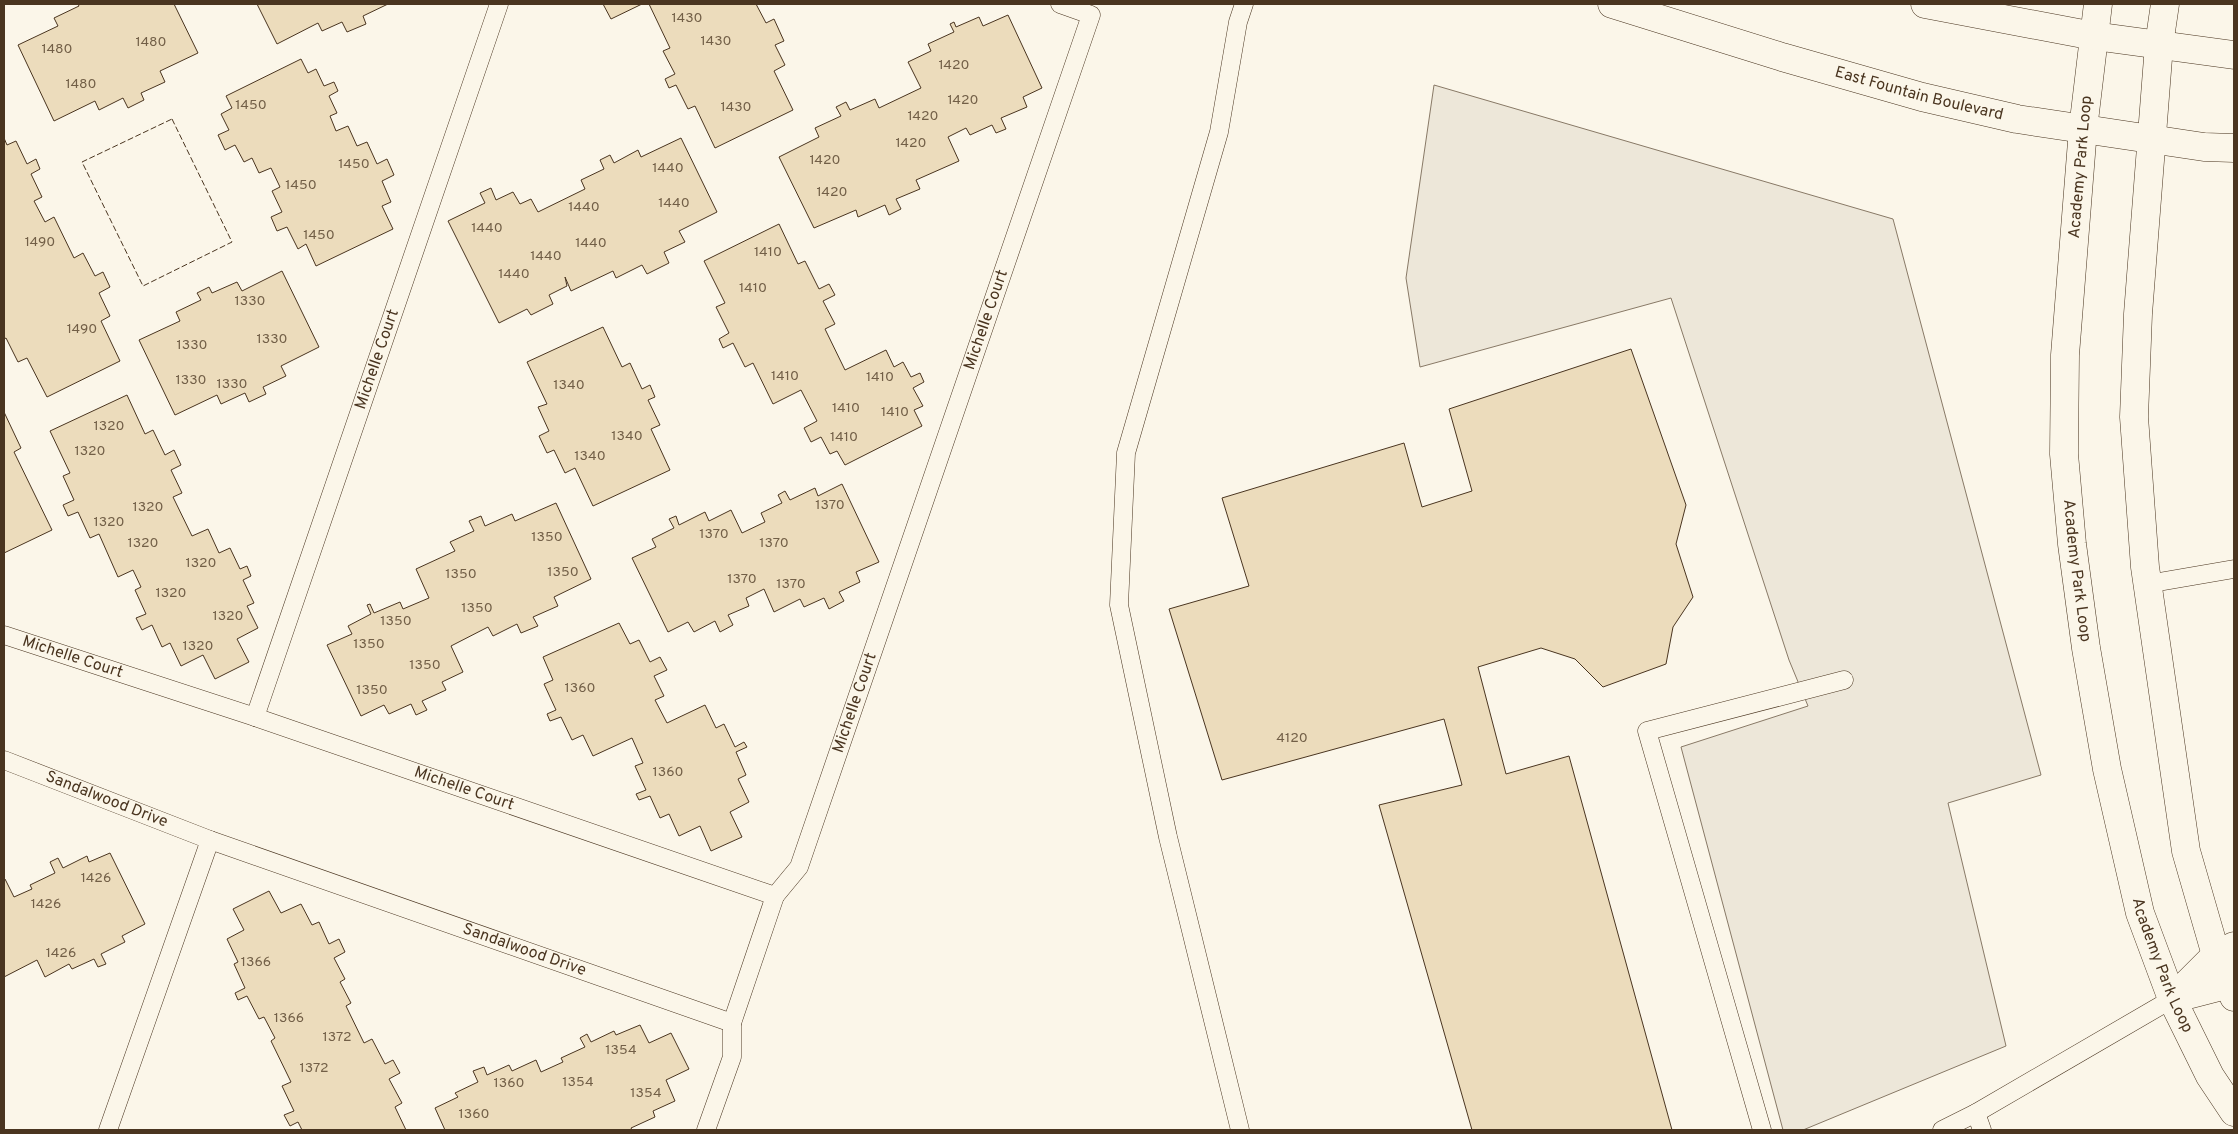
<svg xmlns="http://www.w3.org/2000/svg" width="2238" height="1134" font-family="Overpass,sans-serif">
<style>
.parking{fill:#ede7d9;stroke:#887966}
.building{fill:#ecdcbc;stroke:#4a3520}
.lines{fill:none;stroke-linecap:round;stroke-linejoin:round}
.lane-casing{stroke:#4a3520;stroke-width:19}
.street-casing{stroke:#4a3520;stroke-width:29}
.secondary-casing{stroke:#4a3520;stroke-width:29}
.highway-casing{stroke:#4a3520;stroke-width:29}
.lane{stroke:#fbf6e9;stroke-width:18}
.street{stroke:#fbf6e9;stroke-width:28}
.secondary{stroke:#fbf6e9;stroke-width:28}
.highway{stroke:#fbf6e9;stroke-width:28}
.fence{stroke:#4a3520;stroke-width:1;stroke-dasharray:6 2.5;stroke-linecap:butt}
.labels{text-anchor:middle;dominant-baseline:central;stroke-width:4;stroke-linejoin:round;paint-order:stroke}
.number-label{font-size:14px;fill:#725f47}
.street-label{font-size:16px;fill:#4a3520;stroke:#fbf6e9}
</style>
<rect width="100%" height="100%" fill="#fbf6e9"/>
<!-- parking -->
<polygon class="parking" points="1434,85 1893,219 2041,775 1948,803 2006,1046 1803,1130 1783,1130 1681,747 1808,706 1789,660 1671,298 1420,367 1406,278"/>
<!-- building -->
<g class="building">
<polygon points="78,4 174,4 198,53 160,71 165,82 141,93 144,100 128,108 123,98 99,110 95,101 54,121 18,45 58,26 54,18 79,6"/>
<polygon points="257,4 388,4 363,16 366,24 347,32 342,22 322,31 318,23 277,44"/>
<polygon points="603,4 642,4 611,19"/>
<polygon points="649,4 756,4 766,23 774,19 784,41 775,45 785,65 774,71 793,110 715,148 695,106 688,109 676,85 669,88 665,79 675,74 663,51 670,48"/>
<polygon points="1008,15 1042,88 1023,97 1027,107 1001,118 1006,129 996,133 992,125 970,135 966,128 948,137 959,161 916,180 920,189 896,199 901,209 889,215 885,205 858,217 856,210 814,228 779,157 819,137 815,128 841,116 836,107 846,102 850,110 875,99 879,108 921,88 908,62 931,51 928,44 954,32 950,24 954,22 956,27 979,17 983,26"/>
<polygon points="301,59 308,73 316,69 324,86 334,82 338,91 329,96 337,113 330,116 336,131 348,126 357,146 367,142 377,164 387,159 394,175 382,181 391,202 382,206 393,229 316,266 306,244 298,249 287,227 277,231 271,217 282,212 272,191 280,187 271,168 259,173 252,158 244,162 235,145 225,150 218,135 229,130 221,114 232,108 226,96"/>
<polygon points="4,138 7,145 16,141 27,164 36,159 40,169 31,174 42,197 34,201 45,222 54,217 74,258 83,253 95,276 103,272 110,287 99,293 110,316 101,321 120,361 47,397 27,358 18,362 6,338 4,339"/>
<polygon points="681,138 717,212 679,231 685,242 664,252 669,263 647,274 642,265 616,278 613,271 571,291 565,277 567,286 549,295 553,304 531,315 527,309 499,323 448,221 485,203 480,193 491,188 496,200 513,192 520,204 531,199 538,212 585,189 581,180 604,169 600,160 610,155 614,163 638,150 641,157"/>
<polygon points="779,224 798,264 805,261 819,289 829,284 835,295 823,301 835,324 825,329 845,370 886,350 894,367 903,362 911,377 920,373 924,382 913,388 923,406 914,410 922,426 845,465 837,451 830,454 821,437 811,442 804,428 817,421 801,390 773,404 753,363 745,367 733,343 723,348 719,339 729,333 716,307 725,303 704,261"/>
<polygon points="282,271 319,347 281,366 286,376 263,387 266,394 249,402 245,393 221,404 217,395 175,415 139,340 180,321 176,312 201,300 197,293 209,287 212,293 237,282 242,291"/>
<polygon points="603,327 622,367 630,363 642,389 650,385 655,397 648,400 660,425 651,429 670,470 593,506 575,468 565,473 554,450 547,453 539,436 549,431 538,407 547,404 527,362"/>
<polygon points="1631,349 1686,505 1676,544 1693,597 1673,627 1666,664 1603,687 1575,659 1541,648 1478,667 1506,774 1569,756 1672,1130 1472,1130 1379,805 1462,785 1444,719 1222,780 1169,609 1249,586 1222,498 1404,443 1422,507 1472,491 1449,409"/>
<polygon points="127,395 145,434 153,430 165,455 174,450 181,465 171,470 182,493 173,497 192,536 208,529 219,553 230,548 240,569 247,566 251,576 243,580 254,603 247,606 258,628 237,639 249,662 215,679 203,655 181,666 170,643 162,647 152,625 142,630 136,618 146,614 135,590 141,587 133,570 118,577 99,534 90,538 78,512 68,516 63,505 74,500 63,476 70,473 50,431"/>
<polygon points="4,412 21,448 14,452 52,530 4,553"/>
<polygon points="842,484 879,562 856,572 860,582 839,592 844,601 829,609 824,598 804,607 800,599 774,612 764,589 746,598 749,606 728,615 733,625 720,632 715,621 694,632 688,622 668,632 632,558 656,547 652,539 674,528 669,519 676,516 679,525 705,512 709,521 731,510 742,533 765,522 761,513 782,503 778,495 785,491 790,500 815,488 818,496"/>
<polygon points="556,503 591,579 554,597 558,606 533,617 538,626 521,633 517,624 493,636 488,627 451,646 463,672 442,682 446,690 422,701 427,710 416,715 411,704 389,714 384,705 361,716 327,645 352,634 348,626 371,614 367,605 370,604 374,613 400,602 403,609 429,598 416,569 455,551 450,542 474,531 469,521 481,516 485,526 512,514 515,521"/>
<polygon points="619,623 630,644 639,640 650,662 660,657 667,670 654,676 664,696 655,700 667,723 705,705 716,728 724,724 735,747 744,742 747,747 736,752 746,775 738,779 749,802 730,812 742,837 711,851 700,826 679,836 669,814 660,818 650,796 639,800 636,794 646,790 635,766 643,763 632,738 593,756 583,735 572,740 561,717 550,721 547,714 556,710 544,684 553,680 543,657"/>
<polygon points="110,853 145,924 122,936 125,942 101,954 106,964 98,967 94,959 72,969 69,964 45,977 37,960 4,977 4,880 5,879 14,897 32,889 30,885 55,873 50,862 58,858 63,868 87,856 89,862"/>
<polygon points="269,891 281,913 301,904 312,925 319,922 329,944 339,939 345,952 334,958 345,979 340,982 351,1003 346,1006 364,1043 372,1039 385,1064 393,1060 400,1073 389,1079 402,1103 395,1107 406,1130 302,1130 298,1122 290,1126 284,1115 294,1111 282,1086 291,1082 271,1041 275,1038 264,1017 259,1019 247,996 238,1000 235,993 245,988 234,964 238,962 227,939 244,930 233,909"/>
<polygon points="640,1025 649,1043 671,1033 689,1069 666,1080 675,1101 653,1111 655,1117 631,1128 632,1130 445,1130 435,1108 458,1097 455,1093 478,1082 473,1071 484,1067 487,1075 509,1065 512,1071 536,1060 541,1072 563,1062 561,1058 585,1047 580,1038 587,1034 591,1042 614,1031 616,1035"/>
</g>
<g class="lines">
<defs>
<g id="lane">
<polyline points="2147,584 2234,569"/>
<path id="s1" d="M4 635 255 717 775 896 799 867 1091 15 1060 4"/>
<path id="s2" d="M255 717 499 4"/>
<path id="s3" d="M4 760 210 840 732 1023"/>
<polyline points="1976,1113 1982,1130"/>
<polyline points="108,1130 210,840"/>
<polyline points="706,1130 732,1057 732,1023 775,896"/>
<polyline points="1240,1130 1168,837 1119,605 1126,453 1219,132 1238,22 1244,4"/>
<polyline points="1762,1130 1647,731 1844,680"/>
<polyline points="1942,1130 1976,1113 2172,999"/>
</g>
<g id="street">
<polyline points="2172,999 2216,955 2234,946"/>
<polyline points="2172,999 2234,983"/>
</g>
<g id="secondary">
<path id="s4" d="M2098 4 2083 129 2065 355 2064 454 2072 544 2086 648 2107 769 2140 913 2172 999 2210 1076 2234 1112"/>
<polyline points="2165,4 2159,45 2138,314 2134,417 2145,567 2186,851 2216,955 2234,997"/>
</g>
<g id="highway">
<path id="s5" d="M1612 4 1782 57 1922 97 2017 119 2204 147 2234 148"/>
<polyline points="1925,4 2094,36 2234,55"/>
</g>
</defs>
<!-- lane casing -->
<use href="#lane" class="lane-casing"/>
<!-- street casing -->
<use href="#street" class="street-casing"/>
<!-- secondary casing -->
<use href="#secondary" class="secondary-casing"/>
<!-- highway casing -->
<use href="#highway" class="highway-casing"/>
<!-- lane -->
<use href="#lane" class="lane"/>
<!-- street -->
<use href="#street" class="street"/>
<!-- secondary -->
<use href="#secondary" class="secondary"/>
<!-- highway -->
<use href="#highway" class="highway"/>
<!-- fence -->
<polygon class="fence" points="172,119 232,242 143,286 82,162"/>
</g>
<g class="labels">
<!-- number labels -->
<g class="number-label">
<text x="687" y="18">1430</text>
<text x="716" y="41">1430</text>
<text x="151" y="42">1480</text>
<text x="57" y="49">1480</text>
<text x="954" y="65">1420</text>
<text x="81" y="84">1480</text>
<text x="963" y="100">1420</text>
<text x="251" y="105">1450</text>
<text x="736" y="107">1430</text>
<text x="923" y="116">1420</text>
<text x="911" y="143">1420</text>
<text x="825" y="160">1420</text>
<text x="354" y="164">1450</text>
<text x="668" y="168">1440</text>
<text x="301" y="185">1450</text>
<text x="832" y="192">1420</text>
<text x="674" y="203">1440</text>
<text x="584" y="207">1440</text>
<text x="487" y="228">1440</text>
<text x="319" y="235">1450</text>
<text x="40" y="242">1490</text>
<text x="591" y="243">1440</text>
<text x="768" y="252">1410</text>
<text x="546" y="256">1440</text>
<text x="514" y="274">1440</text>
<text x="753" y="288">1410</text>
<text x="250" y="301">1330</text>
<text x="82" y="329">1490</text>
<text x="272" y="339">1330</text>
<text x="192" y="345">1330</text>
<text x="785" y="376">1410</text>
<text x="880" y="377">1410</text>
<text x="191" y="380">1330</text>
<text x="232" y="384">1330</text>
<text x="569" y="385">1340</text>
<text x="846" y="408">1410</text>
<text x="895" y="412">1410</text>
<text x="109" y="426">1320</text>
<text x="627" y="436">1340</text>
<text x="844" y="437">1410</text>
<text x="90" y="451">1320</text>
<text x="590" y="456">1340</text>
<text x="830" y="505">1370</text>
<text x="148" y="507">1320</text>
<text x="109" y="522">1320</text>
<text x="714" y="534">1370</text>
<text x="547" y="537">1350</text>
<text x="143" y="543">1320</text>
<text x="774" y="543">1370</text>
<text x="201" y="563">1320</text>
<text x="563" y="572">1350</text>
<text x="461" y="574">1350</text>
<text x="742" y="579">1370</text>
<text x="791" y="584">1370</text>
<text x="171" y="593">1320</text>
<text x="477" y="608">1350</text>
<text x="228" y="616">1320</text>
<text x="396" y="621">1350</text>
<text x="369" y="644">1350</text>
<text x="198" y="646">1320</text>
<text x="425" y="665">1350</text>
<text x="580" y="688">1360</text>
<text x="372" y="690">1350</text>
<text x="1292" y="738">4120</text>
<text x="668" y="772">1360</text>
<text x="96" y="878">1426</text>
<text x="46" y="904">1426</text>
<text x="61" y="953">1426</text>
<text x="256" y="962">1366</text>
<text x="289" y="1018">1366</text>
<text x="337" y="1037">1372</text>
<text x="621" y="1050">1354</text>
<text x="314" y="1068">1372</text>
<text x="578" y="1082">1354</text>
<text x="509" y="1083">1360</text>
<text x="646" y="1093">1354</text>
<text x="474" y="1114">1360</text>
</g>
<!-- street labels -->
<g class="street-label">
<text stroke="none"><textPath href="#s5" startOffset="320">East Fountain Boulevard</textPath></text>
<text transform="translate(2081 167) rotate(-85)">Academy Park Loop</text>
<text stroke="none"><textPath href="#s1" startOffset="1430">Michelle Court</textPath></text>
<text stroke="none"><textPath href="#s2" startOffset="378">Michelle Court</textPath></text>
<text stroke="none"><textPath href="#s4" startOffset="569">Academy Park Loop</textPath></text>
<text stroke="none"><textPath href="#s1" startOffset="72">Michelle Court</textPath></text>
<text stroke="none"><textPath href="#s1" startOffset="1025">Michelle Court</textPath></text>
<text stroke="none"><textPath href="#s1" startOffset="485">Michelle Court</textPath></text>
<text stroke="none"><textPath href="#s3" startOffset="110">Sandalwood Drive</textPath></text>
<text stroke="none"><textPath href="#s3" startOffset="554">Sandalwood Drive</textPath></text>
<text stroke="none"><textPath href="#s4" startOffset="974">Academy Park Loop</textPath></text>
</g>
</g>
<!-- border -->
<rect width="2238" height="1134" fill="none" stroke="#4a3520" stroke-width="10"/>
</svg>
